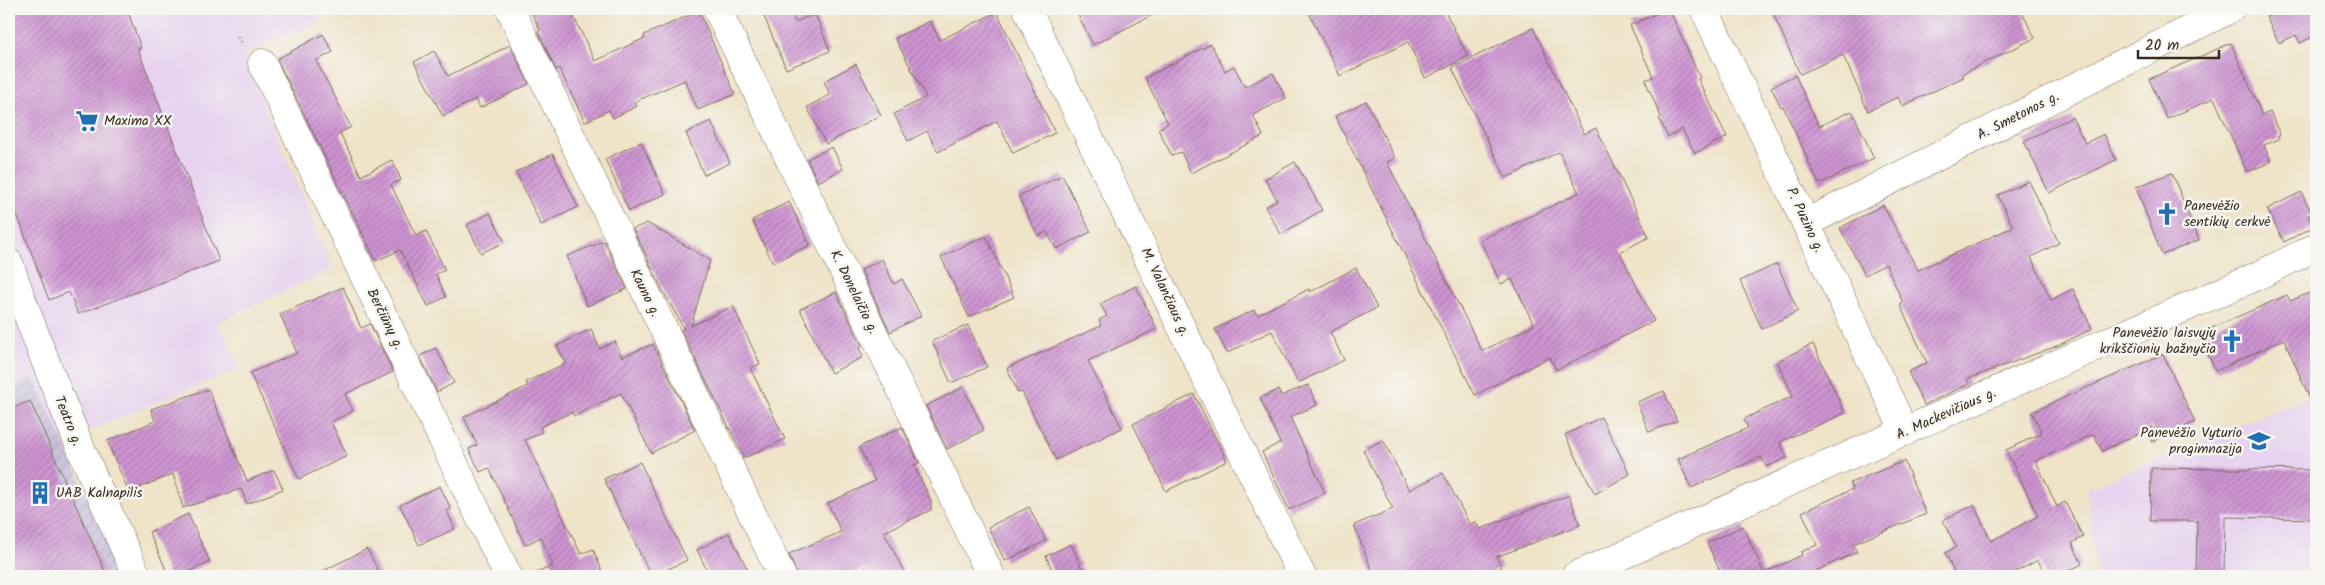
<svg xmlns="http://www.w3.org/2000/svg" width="2325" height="585" font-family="Kalam,sans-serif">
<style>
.built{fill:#e7d2ef}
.industrial{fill:url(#industrial-furrows)}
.building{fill:url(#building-hatch)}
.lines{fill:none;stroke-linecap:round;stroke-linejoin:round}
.minor-casing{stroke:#7a6b5a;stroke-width:29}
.path{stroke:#7a6b5a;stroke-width:3;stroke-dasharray:1 4;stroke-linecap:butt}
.minor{stroke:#fff;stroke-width:28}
.labels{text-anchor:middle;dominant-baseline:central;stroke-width:5;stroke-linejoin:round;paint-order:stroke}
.street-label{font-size:14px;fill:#3b2a1e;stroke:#f6f6f2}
.poi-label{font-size:14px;fill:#3b2a1e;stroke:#f6f6f2;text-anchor:start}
</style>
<defs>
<pattern id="industrial-furrows" width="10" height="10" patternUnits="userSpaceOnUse" patternTransform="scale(1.25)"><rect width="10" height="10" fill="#c8bfd8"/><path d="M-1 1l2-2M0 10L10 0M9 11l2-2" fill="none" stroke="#ada4b9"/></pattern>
<pattern id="building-hatch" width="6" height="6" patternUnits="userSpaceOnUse" patternTransform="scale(1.25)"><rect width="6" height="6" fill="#ce94d2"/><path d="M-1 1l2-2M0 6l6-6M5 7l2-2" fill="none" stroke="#a879aa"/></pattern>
</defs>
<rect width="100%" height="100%" fill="#f6f6f2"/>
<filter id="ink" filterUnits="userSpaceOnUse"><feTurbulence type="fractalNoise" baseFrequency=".02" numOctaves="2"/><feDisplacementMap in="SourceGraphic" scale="10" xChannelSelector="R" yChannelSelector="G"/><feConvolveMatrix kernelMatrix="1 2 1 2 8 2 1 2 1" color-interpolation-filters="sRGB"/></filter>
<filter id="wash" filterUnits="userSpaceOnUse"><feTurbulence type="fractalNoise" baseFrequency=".0096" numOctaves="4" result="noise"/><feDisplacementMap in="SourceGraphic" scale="20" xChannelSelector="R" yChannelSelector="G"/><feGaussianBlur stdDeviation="1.12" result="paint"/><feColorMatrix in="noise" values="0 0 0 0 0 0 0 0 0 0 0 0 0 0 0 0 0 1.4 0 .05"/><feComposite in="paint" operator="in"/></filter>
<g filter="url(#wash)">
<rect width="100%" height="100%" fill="#efe3c8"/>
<!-- built -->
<g class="built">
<polygon points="9,9 316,9 321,21 242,54 333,269 219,322 239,369 82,433 67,449 33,378 9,388"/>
<polygon points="2316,394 2316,576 2096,576 2087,489"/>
</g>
<!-- industrial -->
<polygon class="industrial" points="33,378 67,449 123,576 9,576 9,388"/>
<g id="blocks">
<!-- building -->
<g class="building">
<polygon points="9,9 127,9 141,48 138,49 219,261 78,314 69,292 49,300 9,193"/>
<polygon points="530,9 570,9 595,61 645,38 644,35 699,11 735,94 698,110 685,80 634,102 637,106 613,118 609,110 585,122 559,68 556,70 538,31 540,30"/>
<polygon points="761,9 790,9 795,22 815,14 830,51 786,69"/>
<polygon points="1075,9 1164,9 1093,45"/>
<polygon points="1307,9 1444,9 1468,57 1425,78 1408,42 1340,76"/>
<polygon points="1667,9 1669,9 1700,78 1698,79 1727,137 1695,153 1682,129 1668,137 1659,119 1661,117 1645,80 1653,77 1630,25"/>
<polygon points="1771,9 2020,9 2035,38 1962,74 1964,77 1902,106 1898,97 1868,111 1843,55 1800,74"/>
<polygon points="2284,9 2316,9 2316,35 2300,43 2296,35 2279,43 2266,17"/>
<polygon points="997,12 1055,133 1013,153 997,121 938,152 927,131 908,141 894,114 926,97 895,38 930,21 940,40"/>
<polygon points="1533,28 1584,134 1596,128 1649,237 1620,252 1654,321 1556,370 1550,357 1475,395 1335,116 1366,101 1395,158 1387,162 1482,351 1534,325 1512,279 1501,284 1480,240 1579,193 1559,152 1506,178 1452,68"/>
<polygon points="323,34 333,52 316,61 351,127 340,133 361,176 392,160 401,180 391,185 416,236 426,231 445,270 436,274 446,297 428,306 400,250 376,261 277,59"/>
<polygon points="2231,43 2262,115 2270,112 2280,135 2277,136 2279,139 2264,145 2271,162 2247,172 2214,98 2167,119 2149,79"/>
<polygon points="1211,44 1225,71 1234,66 1245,87 1273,73 1286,98 1253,115 1263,136 1191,173 1181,152 1172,156 1158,129 1168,123 1145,78"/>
<polygon points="510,45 529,84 480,108 476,99 443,116 414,62 434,51 448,76"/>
<polygon points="856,64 881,115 826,144 807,107 830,95 824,81"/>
<polygon points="1795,75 1819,126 1852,111 1874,158 1819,184 1783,106 1781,107 1771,87"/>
<polygon points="2072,117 2085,143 2104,134 2116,160 2049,193 2024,141"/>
<polygon points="711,121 730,163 704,175 686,133"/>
<polygon points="641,142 665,194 629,211 605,159"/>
<polygon points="832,147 843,169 818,182 807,159"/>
<polygon points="553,154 578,207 541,225 516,172"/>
<polygon points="1295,162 1322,210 1281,234 1265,207 1277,200 1265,179"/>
<polygon points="2172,173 2199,240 2162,255 2136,187"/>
<polygon points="1062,175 1091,232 1056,249 1047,232 1038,236 1018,196"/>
<polygon points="2029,181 2059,243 2031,257 2051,300 2073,289 2092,329 2057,346 1967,379 1969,384 1924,405 1908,372 1927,363 1900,305 1903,303 1886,264 1865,275 1840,228 1883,205 1918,270 2013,227 1998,195"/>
<polygon points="2301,192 2312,214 2308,216 2313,227 2284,242 2267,209"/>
<polygon points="789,202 810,245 773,263 752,220"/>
<polygon points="490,213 505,242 481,253 467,225"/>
<polygon points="647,223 710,260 691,326 733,306 760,364 750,368 785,439 744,458 681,330 684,329 662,289 633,229"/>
<polygon points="986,236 1014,297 969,317 941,257"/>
<polygon points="604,241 627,289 587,306 567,256"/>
<polygon points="882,259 894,284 902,279 921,316 890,332 861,270"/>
<polygon points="1777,264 1798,311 1762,329 1740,281"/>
<polygon points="1356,268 1377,308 1330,332 1344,360 1298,383 1272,331 1227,353 1215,329 1254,310 1257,315 1309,289 1310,292"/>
<polygon points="1136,286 1157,329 1088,361 1122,428 1056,460 1022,392 1018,393 1007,368 1101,326 1099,320 1107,316 1100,304"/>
<polygon points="343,287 361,328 370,324 393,372 345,394 353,411 331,422 347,456 299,479 250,373 297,353 280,314"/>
<polygon points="2316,290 2316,413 2284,339 2216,371 2198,334 2287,295 2290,301"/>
<polygon points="836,292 862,346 859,348 863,357 831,373 800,309"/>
<polygon points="968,325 987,367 951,383 932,341"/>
<polygon points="591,329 600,349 615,341 622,357 653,344 695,430 651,453 621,393 574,416 572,412 540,427 542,432 525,440 581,554 593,549 604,576 529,576 553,566 541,537 525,545 489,468 480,472 469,449 477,445 464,417 528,386 526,382 566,363 557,346"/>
<polygon points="1813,344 1845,413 1780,442 1787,458 1766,467 1761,457 1691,488 1678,459 1748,428 1744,419 1793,396 1777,361"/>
<polygon points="436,348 454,383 437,392 420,356"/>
<polygon points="2163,354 2195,422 2151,442 2152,427 2102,451 2094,434 2036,461 2057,507 2065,502 2083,537 2072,543 2082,564 2058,576 2046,576 2038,560 2008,576 1956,576 1945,553 1956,547 1943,520 1974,505 1991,541 2038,516 2006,450 2042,433 2032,412"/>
<polygon points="1308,385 1317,405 1290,417 1325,493 1289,510 1262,452 1280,443 1260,398 1278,390 1281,396"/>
<polygon points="963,387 984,430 947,449 926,406"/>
<polygon points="208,389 247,481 274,470 283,489 247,504 241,489 183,508 173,474 129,492 107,441 155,421 151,409"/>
<polygon points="1664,391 1677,421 1649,432 1637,402"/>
<polygon points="1194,394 1227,461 1166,491 1133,424"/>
<polygon points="30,401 107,576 9,576 9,410"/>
<polygon points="1601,417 1630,474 1595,494 1565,435"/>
<polygon points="902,427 919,463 914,465 931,501 931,510 884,532 906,576 870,576 866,568 848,576 797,576 789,554 841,532 828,503 875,481 859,447"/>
<polygon points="1383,440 1409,490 1443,473 1470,525 1475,521 1480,529 1569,495 1580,525 1496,557 1502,567 1486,576 1374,576 1354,525 1393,509 1363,450"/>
<polygon points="1904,461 1926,514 1853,544 1857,552 1805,576 1722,576 1707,543 1743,526 1764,573 1802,555 1801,552 1817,545 1802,512 1853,489 1850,483"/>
<polygon points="640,462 687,560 654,576 651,576 604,479"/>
<polygon points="2151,468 2316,470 2316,519 2225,517 2224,576 2196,576 2197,521 2150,521"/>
<polygon points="440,486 451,509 447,511 455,529 419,545 400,505"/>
<polygon points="1029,507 1046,541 1005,561 988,527"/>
<polygon points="188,514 210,562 180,576 169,576 149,532"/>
<polygon points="729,533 751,576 710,576 697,550"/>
<polygon points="1071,544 1085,576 1055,576 1046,556"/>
<polygon points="367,549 381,576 313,576"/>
</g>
</g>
</g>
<g filter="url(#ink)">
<use href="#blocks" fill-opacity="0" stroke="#7a6b5a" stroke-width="1"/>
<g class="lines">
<defs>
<g id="minor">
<polyline points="510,9 782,576"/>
<polyline points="717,9 991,576"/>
<polyline points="1027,9 1302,576"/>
<polyline points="1704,9 1905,432"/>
<polyline points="262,63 508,576"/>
<polyline points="1806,223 2230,9"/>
<path d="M9 263C46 370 90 473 137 576"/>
<polyline points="1575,576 2257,276 2316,247"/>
</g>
</defs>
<!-- minor casing -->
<use href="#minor" class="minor-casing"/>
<!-- path -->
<polyline class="path" points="238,37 242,45"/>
<!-- minor -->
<use href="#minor" class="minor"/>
</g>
</g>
<!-- icons -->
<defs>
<symbol id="supermarket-bare" viewBox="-9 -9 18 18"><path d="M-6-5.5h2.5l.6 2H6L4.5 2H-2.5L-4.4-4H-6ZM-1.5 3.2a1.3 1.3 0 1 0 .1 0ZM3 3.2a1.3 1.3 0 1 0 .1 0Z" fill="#1f6fb2" stroke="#f6f6f2" stroke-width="2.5" paint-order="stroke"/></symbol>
<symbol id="church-bare" viewBox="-9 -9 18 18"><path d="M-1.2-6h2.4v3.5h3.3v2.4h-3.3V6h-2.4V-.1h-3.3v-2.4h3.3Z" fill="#1f6fb2" stroke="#f6f6f2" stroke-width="2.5" paint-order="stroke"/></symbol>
<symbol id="school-bare" viewBox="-9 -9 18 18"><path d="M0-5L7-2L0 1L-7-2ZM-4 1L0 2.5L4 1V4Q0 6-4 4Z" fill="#1f6fb2" stroke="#f6f6f2" stroke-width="2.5" paint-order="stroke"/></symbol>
<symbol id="building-bare" viewBox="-9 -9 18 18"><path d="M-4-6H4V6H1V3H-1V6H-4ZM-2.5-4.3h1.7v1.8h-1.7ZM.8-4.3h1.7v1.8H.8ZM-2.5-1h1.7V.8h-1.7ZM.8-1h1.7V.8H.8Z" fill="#1f6fb2" stroke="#f6f6f2" stroke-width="2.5" paint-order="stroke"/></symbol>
</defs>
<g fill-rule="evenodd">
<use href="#supermarket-bare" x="71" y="105" width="32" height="32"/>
<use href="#church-bare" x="2151" y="198" width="32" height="32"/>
<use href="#church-bare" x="2216" y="325" width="32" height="32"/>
<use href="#school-bare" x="2243" y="425" width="32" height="32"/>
<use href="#building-bare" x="24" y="477" width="32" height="32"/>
</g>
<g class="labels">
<!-- street labels -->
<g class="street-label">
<text transform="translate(2018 116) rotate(-27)">A. Smetonos g.</text>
<text transform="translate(1805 220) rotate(65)">P. Puzino g.</text>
<text transform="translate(854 292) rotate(64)">K. Donelaičio g.</text>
<text transform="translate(1165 292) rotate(65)">M. Valančiaus g.</text>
<text transform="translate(645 293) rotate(64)">Kauno g.</text>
<text transform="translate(385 319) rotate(64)">Berčiūnų g.</text>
<text transform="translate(1946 414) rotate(-24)">A. Mackevičiaus g.</text>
<text transform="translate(68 421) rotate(68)">Teatro g.</text>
</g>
<!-- poi labels -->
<g class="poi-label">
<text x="104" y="121">Maxima XX</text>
<text x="2184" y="206">Panevėžio<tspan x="2184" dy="16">sentikių cerkvė</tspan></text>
<text x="2216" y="333" text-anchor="end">Panevėžio laisvųjų<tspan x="2216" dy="16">krikščionių bažnyčia</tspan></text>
<text x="2242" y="433" text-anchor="end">Panevėžio Vyturio<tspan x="2242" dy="16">progimnazija</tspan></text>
<text x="56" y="493">UAB Kalnapilis</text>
</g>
</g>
<!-- margin -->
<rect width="2325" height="585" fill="none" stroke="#f6f6f2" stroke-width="30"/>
<!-- scale -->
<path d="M2138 50v8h81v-8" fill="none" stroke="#3b2a1e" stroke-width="2.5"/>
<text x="2145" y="50" font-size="15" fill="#3b2a1e" stroke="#f6f6f2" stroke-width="4" paint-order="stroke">20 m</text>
</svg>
